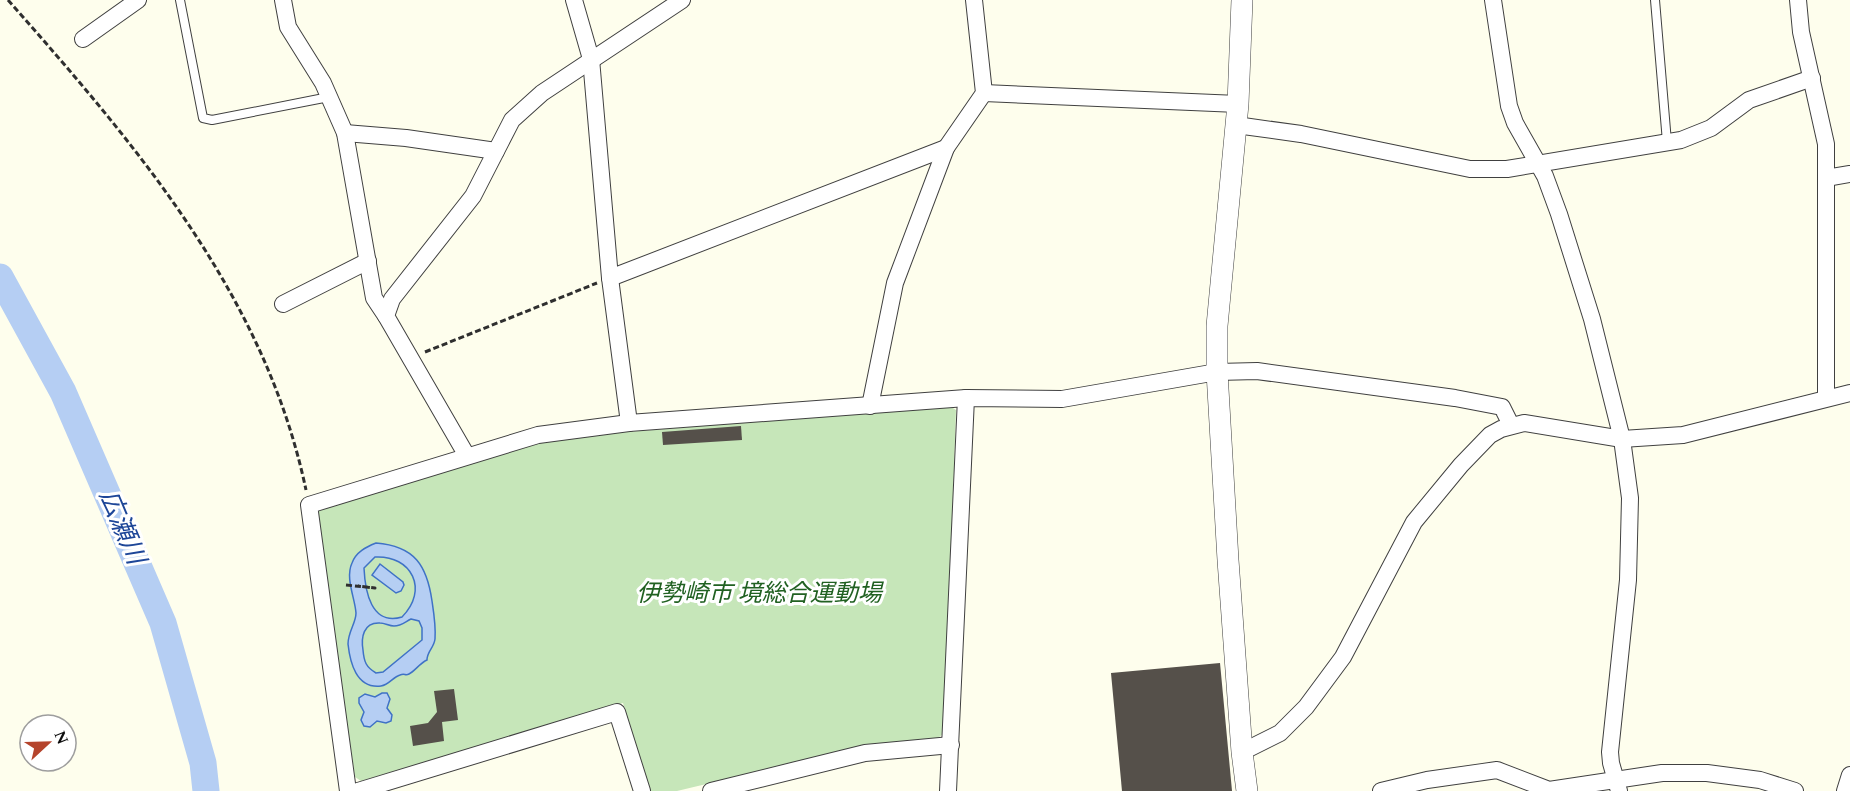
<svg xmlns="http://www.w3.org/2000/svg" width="1850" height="791" font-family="Spectral,'Noto Sans JP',serif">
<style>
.green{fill:#c6e6b9}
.water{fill:#b5cef3;stroke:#3f72c6;stroke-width:1.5;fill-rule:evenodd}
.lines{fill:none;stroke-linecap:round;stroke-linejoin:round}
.river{stroke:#b5cef3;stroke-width:27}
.building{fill:#55504a}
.service-casing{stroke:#404040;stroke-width:10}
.minor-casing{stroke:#404040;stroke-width:18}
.tertiary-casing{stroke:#404040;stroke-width:22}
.path{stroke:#2f2f2f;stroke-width:3;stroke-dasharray:6 3;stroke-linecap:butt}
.service{stroke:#fff;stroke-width:8}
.minor{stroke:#fff;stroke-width:16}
.tertiary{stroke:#fff;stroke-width:21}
.labels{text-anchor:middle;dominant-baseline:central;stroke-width:6;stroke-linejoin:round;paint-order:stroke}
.park-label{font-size:24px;font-style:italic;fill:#216122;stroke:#fff}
.water-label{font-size:26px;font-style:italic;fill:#1d4698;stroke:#fff}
</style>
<rect width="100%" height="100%" fill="#fefeed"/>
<!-- green -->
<polygon class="green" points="950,406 956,410 945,732 937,739 870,745 677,791 650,791 623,703 361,781 355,777 318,523 315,515 319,510 510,448 565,437"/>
<!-- water -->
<g class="water">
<path d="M376 543C415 546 427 566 432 601 434 614 436 626 435 639 434 648 427 651 427 660 420 663 415 671 409 674 405 676 405 673 400 675 393 677 389 685 381 686 356 689 350 662 348 644 348 632 356 623 356 613 355 598 345 578 352 563 356 552 366 547 376 543ZM375 557C412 555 429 590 402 617 371 626 365 591 364 568ZM411 619 419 621 422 628V640L383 672 376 673C366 667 364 662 363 650 361 638 363 622 380 623 385 623 389 626 394 626 401 626 405 622 411 619Z"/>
<polygon points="380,564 403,582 404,585 401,591 396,593 372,575"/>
<polygon points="382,693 387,693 390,699 387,708 392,715 391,721 386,723 377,721 370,727 364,726 361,720 364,712 359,703 359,698 365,694 375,697"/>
</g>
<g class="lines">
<!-- river -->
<polyline class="river" points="0,277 63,392 163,623 203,763 206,791"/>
</g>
<!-- building -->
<g class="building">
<polygon points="741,426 742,440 663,445 662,432"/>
<polygon points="1220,663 1232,791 1122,791 1111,673"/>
<polygon points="454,689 458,720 442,722 444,741 413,746 410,726 428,723 437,712 434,691"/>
</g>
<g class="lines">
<defs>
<g id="service">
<polyline points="180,0 203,118 212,120 329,97"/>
<polyline points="1655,0 1667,142"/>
</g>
<g id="minor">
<polyline points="283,0 288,27 323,83 345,133 374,298 386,316"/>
<polyline points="574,0 591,59 610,278 629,423"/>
<polyline points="1493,0 1509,106 1515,123 1545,176 1559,214 1592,319 1622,439 1630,498 1628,580 1610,752 1611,763 1619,791"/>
<polyline points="1798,0 1801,32 1826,144 1826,398"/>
<polyline points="83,39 138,0"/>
<polyline points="984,93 1238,104"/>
<polyline points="1236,125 1301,134 1470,169 1507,169 1681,140 1711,128 1749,100 1812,78"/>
<polyline points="345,133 406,138 496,151"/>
<polyline points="1826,178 1850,174"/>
<polyline points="610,278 946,148"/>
<polyline points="283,304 368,261"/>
<polyline points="870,406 895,283 946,148 984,93 974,0"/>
<polyline points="467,456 386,316 392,299 473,196 512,120 542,93 682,0"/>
<polyline points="1242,752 1280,733 1306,707 1343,657 1414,522 1461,465 1490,435 1501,429 1524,423 1622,439 1683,435 1850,393"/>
<polyline points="348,791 309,505 538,435 629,423 966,398 1062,399 1217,372 1257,371 1455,398 1502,407 1511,425"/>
<polyline points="358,791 617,712 642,791"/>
<polyline points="711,791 865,753 951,745"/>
<polyline points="948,791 966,398"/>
<polyline points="1381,791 1427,780 1497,770 1549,790 1662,773 1707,773 1760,780 1795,791"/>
<polyline points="1845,791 1850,775"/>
</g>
<polyline id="tertiary" points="1242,0 1238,104 1217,326 1217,372 1228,560 1242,752 1247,791"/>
</defs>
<!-- service casing -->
<use href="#service" class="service-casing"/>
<!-- minor casing -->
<use href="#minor" class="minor-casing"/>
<!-- tertiary casing -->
<use href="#tertiary" class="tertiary-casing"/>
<!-- path -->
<g class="path">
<path d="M8 0C136 145 265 295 306 490"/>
<polyline points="425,352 597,283"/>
<polyline points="346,585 375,588 358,586"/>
</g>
<!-- service -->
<use href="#service" class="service"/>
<!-- minor -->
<use href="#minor" class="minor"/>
<!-- tertiary -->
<use href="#tertiary" class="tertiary"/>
</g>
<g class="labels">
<!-- park labels -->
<g class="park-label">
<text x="759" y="594">伊勢崎市 境総合運動場</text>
</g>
<!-- water labels -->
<g class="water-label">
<text transform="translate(122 527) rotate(67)">広瀬川</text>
</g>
</g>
<!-- north arrow -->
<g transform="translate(48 743) rotate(68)"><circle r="28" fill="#ffffff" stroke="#9e9e9e" stroke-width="1.5"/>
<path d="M0-4.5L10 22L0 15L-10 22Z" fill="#b5442c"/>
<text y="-9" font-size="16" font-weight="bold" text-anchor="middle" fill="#0d0d0d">N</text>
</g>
</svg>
